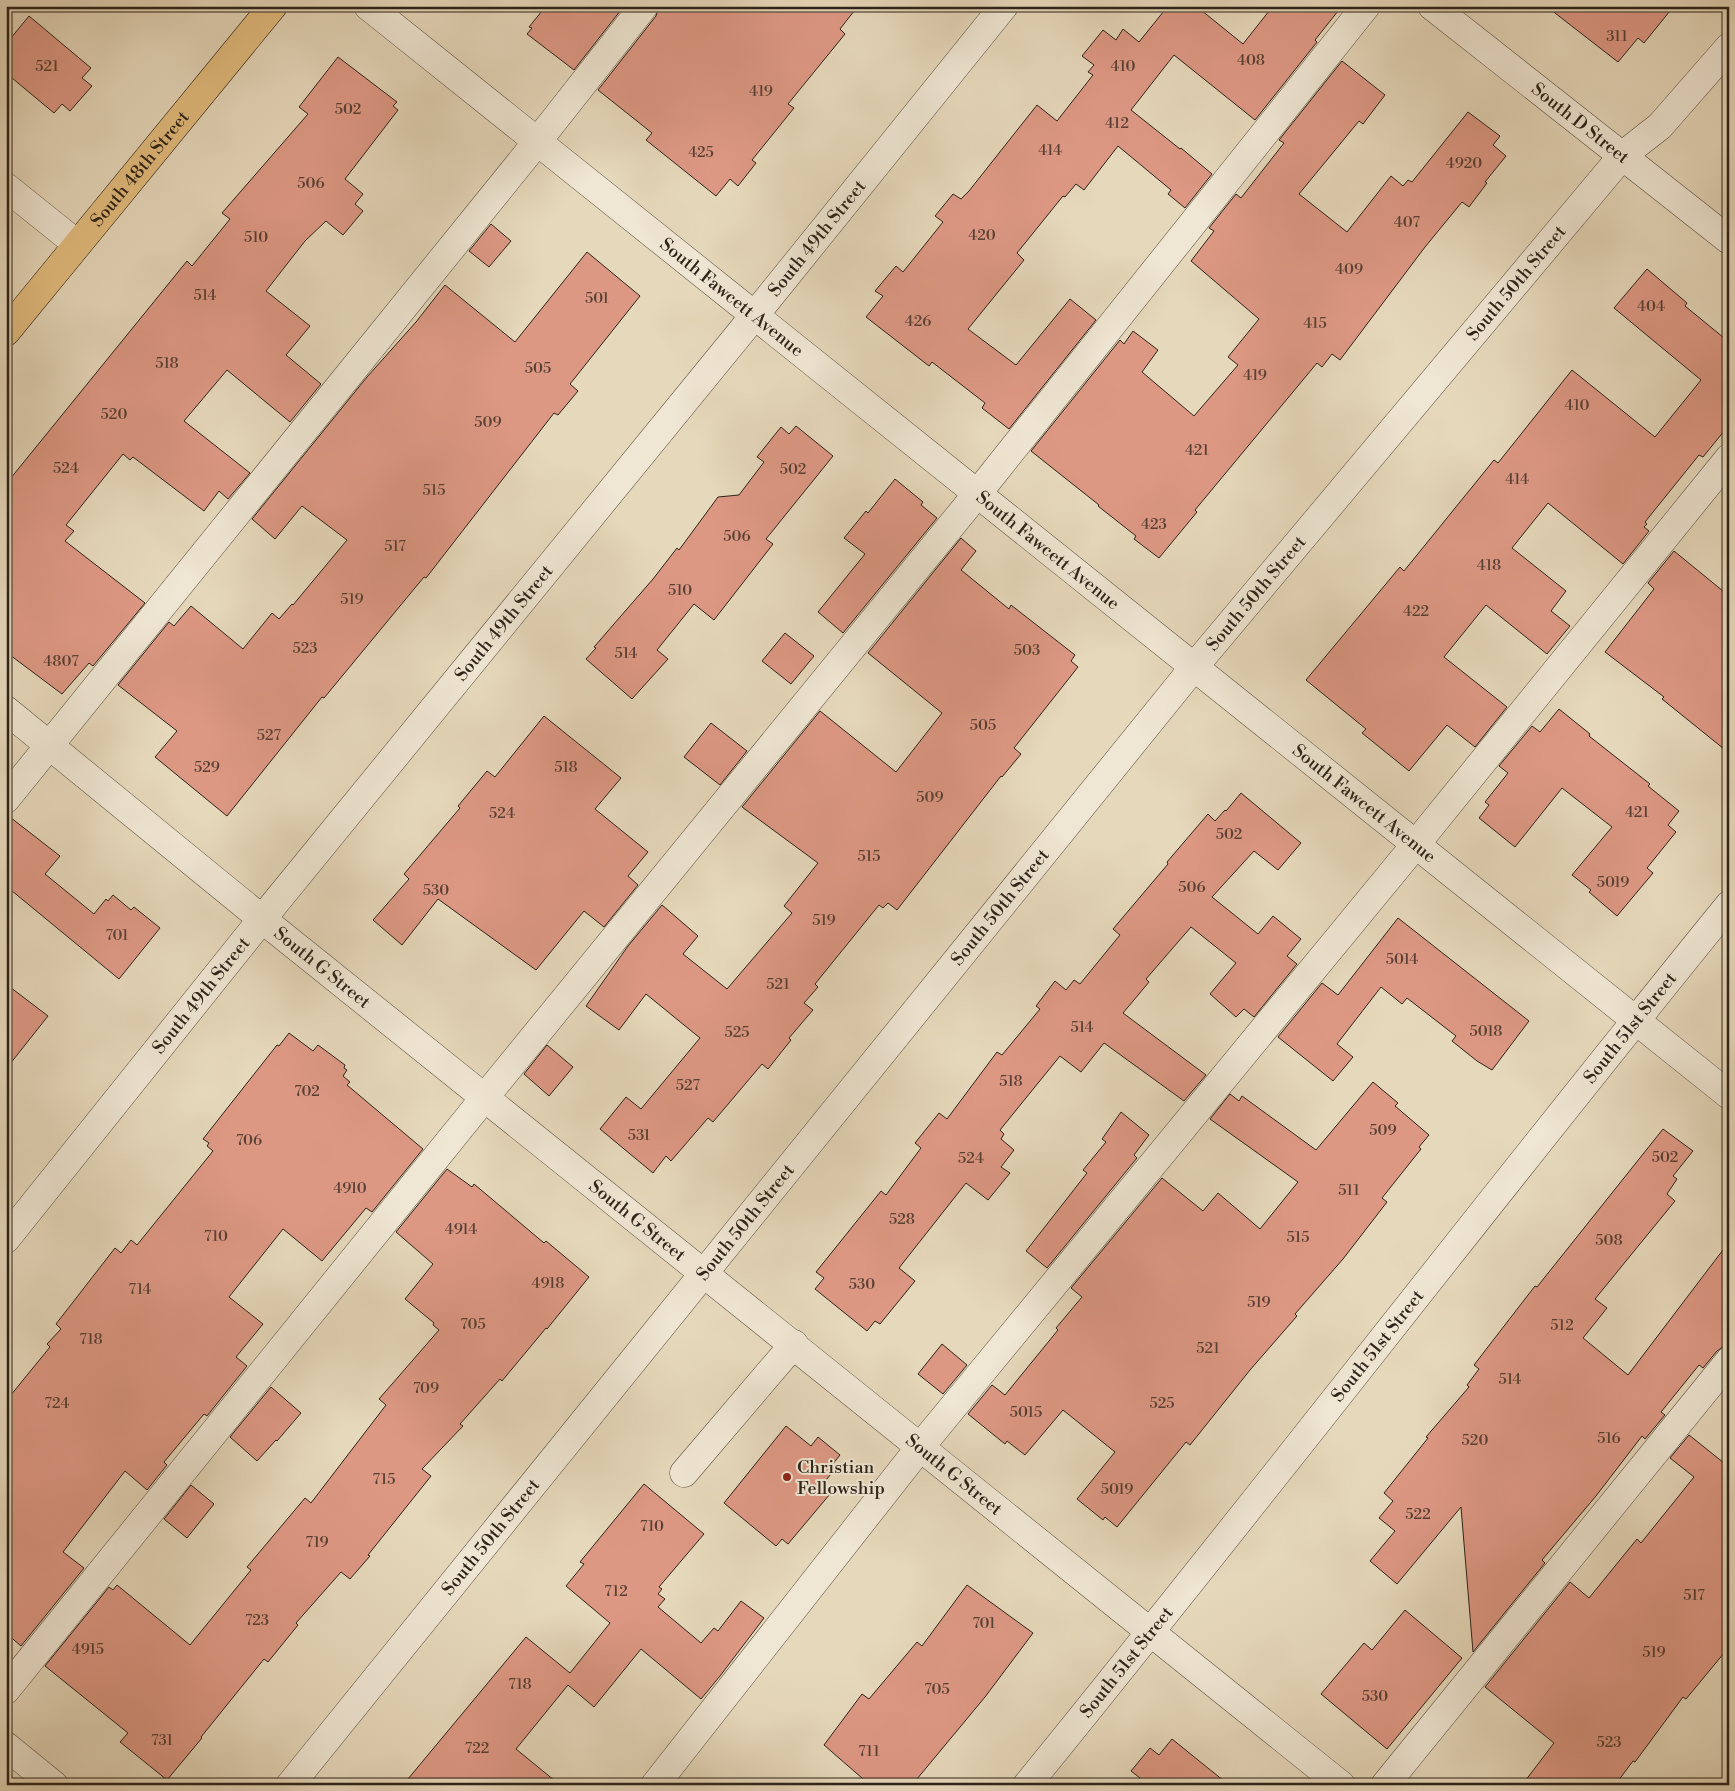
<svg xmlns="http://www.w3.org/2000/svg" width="1735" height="1791" font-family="'Libre Bodoni',serif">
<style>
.building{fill:#dd9884;stroke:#2d2319}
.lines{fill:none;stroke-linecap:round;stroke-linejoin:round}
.minor-casing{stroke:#5b5042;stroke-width:29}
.major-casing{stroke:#2d2319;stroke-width:29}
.minor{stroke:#efe6d3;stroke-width:28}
.major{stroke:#e3bc7e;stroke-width:28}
.poi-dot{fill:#8f2418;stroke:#efe6d3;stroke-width:2}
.labels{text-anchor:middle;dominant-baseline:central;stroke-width:4;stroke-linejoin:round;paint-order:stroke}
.number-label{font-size:15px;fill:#594034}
.street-label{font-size:18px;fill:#2d2319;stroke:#efe6d3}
.poi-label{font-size:18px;fill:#2d2319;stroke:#efe6d3;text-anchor:start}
</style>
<rect width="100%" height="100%" fill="#e6d8bb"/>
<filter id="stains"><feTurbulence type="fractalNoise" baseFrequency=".004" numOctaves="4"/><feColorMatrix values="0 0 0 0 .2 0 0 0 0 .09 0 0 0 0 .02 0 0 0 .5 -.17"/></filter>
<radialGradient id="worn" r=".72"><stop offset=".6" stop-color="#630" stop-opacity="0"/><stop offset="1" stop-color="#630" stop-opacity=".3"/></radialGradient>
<!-- building -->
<g class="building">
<polygon points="546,6 624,6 574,70 527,34 532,28 529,27"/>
<polygon points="659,6 858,6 840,29 845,34 788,104 794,108 752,160 756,163 738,186 730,179 716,196 646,140 652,133 598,90 656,16"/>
<polygon points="1168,6 1196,6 1243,44 1273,6 1342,6 1315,40 1317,42 1255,120 1174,55 1131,110 1180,149 1181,148 1212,174 1185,208 1168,194 1171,190 1118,146 1084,190 1076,184 1065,197 1063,196 1017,253 1024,260 968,329 1016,365 1070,299 1096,320 1009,429 982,408 985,403 932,362 929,366 866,317 883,296 875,291 896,266 903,272 943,222 935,216 953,194 961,199 969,191 1037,105 1057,121 1093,75 1088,72 1094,65 1082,56 1103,30 1116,40 1123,29 1139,42"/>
<polygon points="1546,6 1674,6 1644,43 1638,38 1618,62"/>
<polygon points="29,16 91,68 82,78 92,86 70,111 62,104 54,113 6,73 6,44"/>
<polygon points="338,57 397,102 393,106 398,110 345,179 363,194 355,204 363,211 343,235 326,221 305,241 266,291 310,326 286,355 321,384 290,422 227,370 184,421 250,473 228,499 219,491 204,511 133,457 130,460 123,454 66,525 74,531 65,541 145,603 93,666 89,663 62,694 6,652 6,484 187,261 192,266 230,219 222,213 308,114 299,107"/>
<polygon points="1342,61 1385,95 1363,124 1359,121 1299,194 1347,232 1391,176 1403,186 1408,180 1412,182 1468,112 1500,136 1493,145 1506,156 1485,182 1487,183 1469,207 1462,202 1425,247 1340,360 1332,354 1322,367 1317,363 1195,510 1197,512 1159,558 1134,539 1136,536 1098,506 1099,505 1031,451 1120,340 1124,344 1133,331 1158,350 1142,372 1194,416 1238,365 1228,357 1259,319 1191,261 1214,231 1209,228 1236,194 1241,198 1284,143 1279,140"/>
<polygon points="491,224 511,241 489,267 469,251"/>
<polygon points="587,252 640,296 570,384 578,391 558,415 554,413 426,578 424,577 324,698 322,697 227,816 155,757 177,731 118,685 169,622 174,626 191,606 243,649 272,613 279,619 292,604 293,605 347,540 302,506 275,539 252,519 367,377 416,322 445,285 515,342"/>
<polygon points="1647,269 1687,303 1685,306 1729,342 1729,425 1703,457 1699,455 1645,522 1647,524 1644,527 1649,531 1623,564 1548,503 1512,548 1566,591 1551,611 1570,626 1547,654 1486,605 1444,657 1507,707 1475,747 1447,725 1409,771 1362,733 1366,729 1306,680 1400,567 1404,571 1494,460 1498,463 1572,370 1655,437 1701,380 1614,308"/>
<polygon points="796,426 833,456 766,539 773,544 714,620 694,604 657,650 668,659 632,699 586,659 596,648 594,647 653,579 677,548 679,550 718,497 739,495 764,462 757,457 781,427 789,434"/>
<polygon points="895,479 923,502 921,505 937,518 843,633 818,612 865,554 844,538 866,511 868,513"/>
<polygon points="961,538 976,551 961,570 1009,609 1011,605 1075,655 1071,661 1078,667 1014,748 1021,754 1002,777 1001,776 897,910 888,903 883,908 879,905 815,984 818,987 804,1003 813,1010 789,1038 791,1040 768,1069 762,1064 713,1122 708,1118 671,1161 666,1156 653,1173 600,1129 626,1097 641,1109 700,1038 646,994 619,1030 586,1006 628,946 662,905 698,936 683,954 727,989 792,913 784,906 818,863 742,807 820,711 896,772 942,713 868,653"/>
<polygon points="1674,551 1729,596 1729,753 1662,699 1664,697 1605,652 1654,589 1648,583"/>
<polygon points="785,633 814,656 791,684 762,661"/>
<polygon points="1559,709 1590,734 1589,736 1650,784 1648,786 1679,811 1668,825 1676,832 1647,868 1653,873 1617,916 1589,892 1591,890 1572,875 1612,827 1562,788 1515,847 1479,818 1489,805 1485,802 1508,773 1499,766 1532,726 1540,732"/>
<polygon points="544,716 621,778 595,809 648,852 628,876 638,885 604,927 584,911 536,970 438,899 402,945 373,920 409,879 404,874 460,808 458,806 487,771 495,777"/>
<polygon points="711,723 747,751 720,785 684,757"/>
<polygon points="1241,793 1301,843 1278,870 1254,851 1212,897 1258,934 1273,916 1301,939 1287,956 1297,964 1254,1017 1244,1009 1236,1017 1210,994 1236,963 1191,927 1146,979 1149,982 1123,1013 1206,1075 1184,1101 1104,1043 1081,1072 1060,1056 1000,1130 1004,1134 1001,1139 1014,1150 1001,1167 1010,1173 988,1200 966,1183 899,1268 915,1281 880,1324 875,1321 867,1331 815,1289 824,1278 816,1272 881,1191 886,1195 921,1148 915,1143 939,1113 947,1119 997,1052 1002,1055 1040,1009 1036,1006 1055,981 1066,990 1074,980 1080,984 1120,935 1113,929 1168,864 1167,862 1208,814 1215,821 1225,810 1226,811"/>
<polygon points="6,814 60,856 45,874 94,914 106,899 108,901 113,895 131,910 134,907 160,928 119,979 6,886"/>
<polygon points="1398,918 1529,1021 1492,1070 1477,1061 1452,1041 1456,1036 1407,998 1402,1004 1381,987 1337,1044 1353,1057 1333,1081 1278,1037 1322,983 1338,995"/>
<polygon points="6,984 48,1016 6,1069"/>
<polygon points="289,1033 313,1051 318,1045 345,1065 344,1068 347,1070 343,1076 350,1082 347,1085 423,1149 372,1212 366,1208 322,1261 283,1229 229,1297 263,1324 236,1357 247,1366 207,1416 204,1414 164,1462 167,1465 147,1490 125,1471 63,1552 84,1568 21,1646 6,1633 6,1401 50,1347 47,1344 61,1329 56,1324 115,1248 121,1253 131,1240 137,1245 213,1151 207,1146 209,1143 203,1139 277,1045 279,1046"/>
<polygon points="547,1045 573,1067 549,1096 524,1074"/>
<polygon points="1373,1082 1398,1103 1395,1106 1429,1135 1419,1147 1421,1149 1382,1198 1387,1202 1343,1259 1295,1314 1297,1316 1250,1370 1190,1445 1186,1442 1117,1527 1105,1517 1103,1520 1077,1499 1115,1452 1063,1410 1025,1455 1007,1441 1005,1444 968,1414 992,1385 1005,1395 1058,1330 1056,1328 1082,1297 1071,1288 1162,1178 1203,1211 1218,1193 1260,1229 1298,1182 1210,1119 1230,1094 1239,1101 1242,1096 1316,1150"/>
<polygon points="1121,1112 1149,1135 1134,1155 1137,1158 1047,1268 1026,1251 1087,1173 1083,1170 1106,1142 1102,1139"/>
<polygon points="1663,1129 1693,1151 1673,1176 1677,1179 1667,1194 1675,1201 1595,1299 1607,1308 1583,1338 1628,1375 1729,1242 1729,1346 1723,1347 1717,1351 1703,1368 1699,1365 1661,1412 1665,1415 1645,1439 1642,1436 1596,1496 1542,1560 1545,1563 1473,1652 1461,1507 1397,1584 1370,1561 1395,1531 1379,1518 1393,1501 1384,1493 1428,1438 1426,1437 1469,1387 1467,1385 1479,1369 1474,1365 1535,1286 1537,1287"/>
<polygon points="447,1169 472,1187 474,1184 544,1243 546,1241 589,1277 547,1329 546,1328 502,1381 500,1379 460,1424 463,1426 422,1469 431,1476 368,1555 370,1556 350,1579 341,1572 296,1623 298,1625 268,1662 264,1659 201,1737 202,1738 167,1780 120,1742 128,1733 45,1666 109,1587 113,1590 117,1585 190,1645 251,1570 247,1567 305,1498 311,1503 386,1405 379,1399 439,1330 433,1325 434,1323 405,1299 433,1264 396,1232"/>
<polygon points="942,1344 967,1365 943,1394 918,1374"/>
<polygon points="271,1387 301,1413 277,1441 276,1440 257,1461 230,1437"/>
<polygon points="786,1426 811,1446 818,1437 840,1455 832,1465 836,1468 821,1486 830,1494 788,1544 782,1539 776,1546 724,1503"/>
<polygon points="1689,1435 1729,1467 1729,1647 1686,1699 1683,1697 1635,1762 1633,1761 1615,1785 1522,1785 1554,1743 1485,1687 1570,1582 1589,1598 1637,1539 1641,1543 1694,1477 1670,1458"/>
<polygon points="644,1484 704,1534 659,1587 662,1589 658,1594 665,1599 658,1607 701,1643 714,1628 718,1631 741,1601 764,1618 720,1676 701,1699 641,1649 594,1707 568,1685 516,1749 560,1785 403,1785 526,1637 570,1673 610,1623 566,1586 584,1564 580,1562"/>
<polygon points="191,1485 214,1504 187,1538 164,1519"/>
<polygon points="967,1585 1033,1633 985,1697 912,1785 870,1785 824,1745 862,1694 869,1699 917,1642 922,1646"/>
<polygon points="1405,1610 1462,1658 1387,1749 1321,1694 1364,1643 1372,1650"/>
<polygon points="1172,1739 1229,1785 1135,1785 1140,1778 1131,1771 1150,1748 1159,1755"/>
</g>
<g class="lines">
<defs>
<g id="minor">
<path id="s1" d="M368 6 1729 1095"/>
<path id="s2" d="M1432 6 1729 240"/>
<polyline points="6,187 77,244"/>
<path id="s3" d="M6 710 262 919 1341 1785"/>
<polyline points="6,799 537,142 644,6"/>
<path id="s4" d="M6 1239 262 919 754 316 1004 6"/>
<polyline points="684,1473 794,1344"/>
<polyline points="6,1690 485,1097 977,494 1366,6"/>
<polyline points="6,1746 54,1785"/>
<path id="s5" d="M290 1785 1194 667 1623 155 1660 126 1729 47"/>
<polyline points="655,1785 921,1446 1416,844 1729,458"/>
<path id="s6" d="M1027 1785C1264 1494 1492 1196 1729 905"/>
<polyline points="1385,1785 1729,1361"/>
</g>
<g id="major">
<path id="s7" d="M6 332 273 6"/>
</g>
</defs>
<!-- minor casing -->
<use href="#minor" class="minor-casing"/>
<!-- major casing -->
<use href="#major" class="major-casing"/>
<!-- minor -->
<use href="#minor" class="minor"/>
<!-- major -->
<use href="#major" class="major"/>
</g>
<!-- markers -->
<circle class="poi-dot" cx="787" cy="1477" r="5"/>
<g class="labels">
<!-- number labels -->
<g class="number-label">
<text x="1617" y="36">311</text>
<text x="1251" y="60">408</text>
<text x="47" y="66">521</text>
<text x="1123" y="66">410</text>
<text x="761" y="91">419</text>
<text x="348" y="109">502</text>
<text x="1117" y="123">412</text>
<text x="1050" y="150">414</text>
<text x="701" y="152">425</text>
<text x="1464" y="163">4920</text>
<text x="311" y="183">506</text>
<text x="1407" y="222">407</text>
<text x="982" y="235">420</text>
<text x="256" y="237">510</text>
<text x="1349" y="269">409</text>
<text x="205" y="295">514</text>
<text x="597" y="298">501</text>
<text x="1651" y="306">404</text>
<text x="918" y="321">426</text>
<text x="1315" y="323">415</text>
<text x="167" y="363">518</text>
<text x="538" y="368">505</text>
<text x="1255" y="375">419</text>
<text x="1577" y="405">410</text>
<text x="114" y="414">520</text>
<text x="488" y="422">509</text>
<text x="1197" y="450">421</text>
<text x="66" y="468">524</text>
<text x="793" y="469">502</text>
<text x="1517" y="479">414</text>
<text x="434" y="490">515</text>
<text x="1154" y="524">423</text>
<text x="737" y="536">506</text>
<text x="395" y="546">517</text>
<text x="1489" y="565">418</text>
<text x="680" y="590">510</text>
<text x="352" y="599">519</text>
<text x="1416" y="611">422</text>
<text x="305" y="648">523</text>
<text x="1027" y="650">503</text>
<text x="626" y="653">514</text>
<text x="61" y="661">4807</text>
<text x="983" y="725">505</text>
<text x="269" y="735">527</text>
<text x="207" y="767">529</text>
<text x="566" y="767">518</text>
<text x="930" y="797">509</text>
<text x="1637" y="812">421</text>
<text x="502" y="813">524</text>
<text x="1229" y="834">502</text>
<text x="869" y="856">515</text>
<text x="1613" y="882">5019</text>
<text x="1192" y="887">506</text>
<text x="436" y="890">530</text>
<text x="824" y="920">519</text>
<text x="117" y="935">701</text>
<text x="1402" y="959">5014</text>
<text x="778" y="984">521</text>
<text x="1082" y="1027">514</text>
<text x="1486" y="1031">5018</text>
<text x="737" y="1032">525</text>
<text x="1011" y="1081">518</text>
<text x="688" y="1085">527</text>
<text x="307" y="1091">702</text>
<text x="1383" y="1130">509</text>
<text x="639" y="1135">531</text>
<text x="249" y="1140">706</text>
<text x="1665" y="1157">502</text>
<text x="971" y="1158">524</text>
<text x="350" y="1188">4910</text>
<text x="1349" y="1190">511</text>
<text x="902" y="1219">528</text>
<text x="461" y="1229">4914</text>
<text x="216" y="1236">710</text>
<text x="1298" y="1237">515</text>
<text x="1609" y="1240">508</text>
<text x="548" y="1283">4918</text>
<text x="862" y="1284">530</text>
<text x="140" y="1289">714</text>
<text x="1259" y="1302">519</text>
<text x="473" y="1324">705</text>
<text x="1562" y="1325">512</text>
<text x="91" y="1339">718</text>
<text x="1208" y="1348">521</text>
<text x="1510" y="1379">514</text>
<text x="426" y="1388">709</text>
<text x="57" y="1403">724</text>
<text x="1162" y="1403">525</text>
<text x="1026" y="1412">5015</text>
<text x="1609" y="1438">516</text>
<text x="1475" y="1440">520</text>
<text x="384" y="1479">715</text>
<text x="1117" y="1489">5019</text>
<text x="1418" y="1514">522</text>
<text x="652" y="1526">710</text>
<text x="317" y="1542">719</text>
<text x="616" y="1591">712</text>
<text x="1694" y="1595">517</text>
<text x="257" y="1620">723</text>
<text x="984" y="1623">701</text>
<text x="88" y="1649">4915</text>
<text x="1654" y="1652">519</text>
<text x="520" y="1684">718</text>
<text x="937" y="1689">705</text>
<text x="1375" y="1696">530</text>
<text x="162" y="1740">731</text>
<text x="1609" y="1742">523</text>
<text x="477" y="1748">722</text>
<text x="869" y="1751">711</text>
</g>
<!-- street labels -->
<g class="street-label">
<text stroke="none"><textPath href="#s2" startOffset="189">South D Street</textPath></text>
<text stroke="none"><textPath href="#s7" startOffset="211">South 48th Street</textPath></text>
<text stroke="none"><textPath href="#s4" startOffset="1288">South 49th Street</textPath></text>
<text stroke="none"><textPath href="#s5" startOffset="1939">South 50th Street</textPath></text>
<text stroke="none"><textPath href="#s1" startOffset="466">South Fawcett Avenue</textPath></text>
<text stroke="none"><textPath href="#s1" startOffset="871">South Fawcett Avenue</textPath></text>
<text stroke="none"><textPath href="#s5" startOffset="1534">South 50th Street</textPath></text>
<text stroke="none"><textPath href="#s4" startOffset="792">South 49th Street</textPath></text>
<text stroke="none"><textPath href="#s1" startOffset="1276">South Fawcett Avenue</textPath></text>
<text stroke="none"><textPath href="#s5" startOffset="1129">South 50th Street</textPath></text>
<text stroke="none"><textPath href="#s3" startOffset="408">South G Street</textPath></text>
<text stroke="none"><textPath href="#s4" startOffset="312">South 49th Street</textPath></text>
<text stroke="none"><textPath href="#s6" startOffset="968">South 51st Street</textPath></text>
<text stroke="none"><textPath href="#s3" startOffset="812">South G Street</textPath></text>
<text stroke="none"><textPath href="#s5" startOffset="724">South 50th Street</textPath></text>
<text stroke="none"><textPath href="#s6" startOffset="562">South 51st Street</textPath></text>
<text stroke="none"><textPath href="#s3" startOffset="1218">South G Street</textPath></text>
<text stroke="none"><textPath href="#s5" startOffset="319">South 50th Street</textPath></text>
<text stroke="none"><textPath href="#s6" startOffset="158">South 51st Street</textPath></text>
</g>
<!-- poi labels -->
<g class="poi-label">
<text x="797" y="1467">Christian<tspan x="797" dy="21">Fellowship</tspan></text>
</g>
</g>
<!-- margin -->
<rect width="1735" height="1791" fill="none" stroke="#e6d8bb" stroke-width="25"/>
<rect x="8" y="8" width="1720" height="1776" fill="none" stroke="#2d2319" stroke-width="2.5"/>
<rect x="12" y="12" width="1710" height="1766" fill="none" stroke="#2d2319"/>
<rect width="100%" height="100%" filter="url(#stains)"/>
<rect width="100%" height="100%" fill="url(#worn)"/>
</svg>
